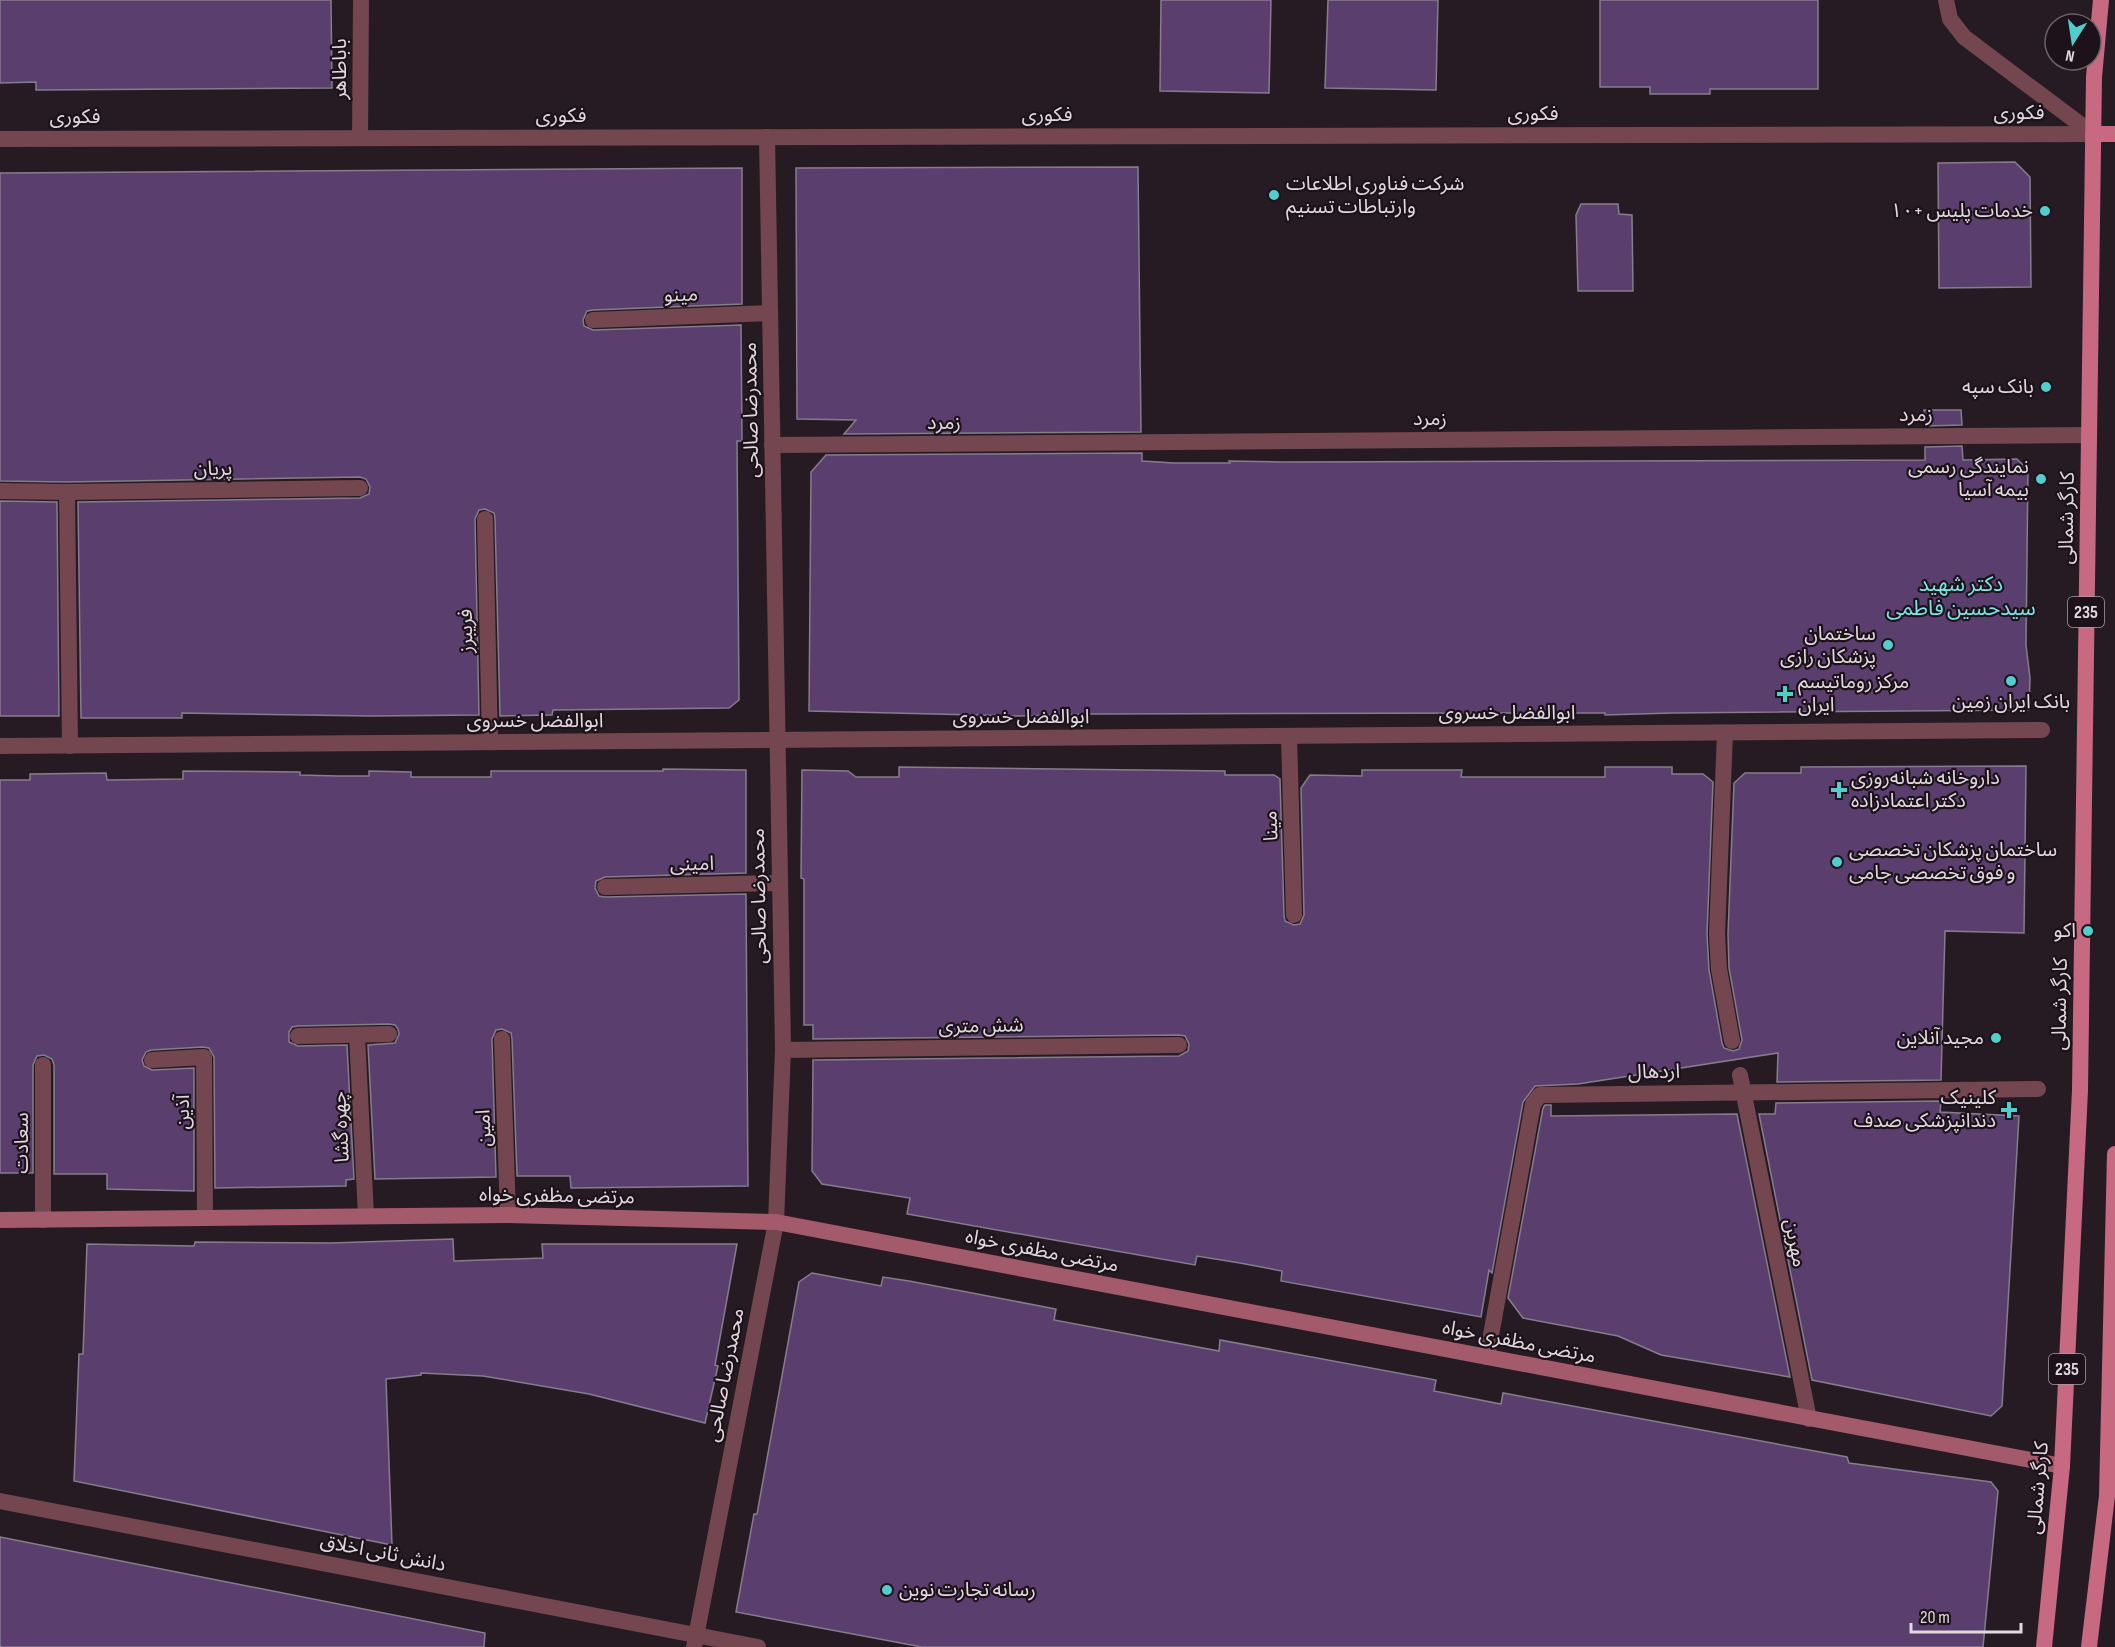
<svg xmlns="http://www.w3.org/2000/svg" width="2115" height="1647" font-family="'Sofia Sans Condensed','Noto Sans Arabic',sans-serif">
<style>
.building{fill:#5a3f6e;stroke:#857d8c;stroke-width:1.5}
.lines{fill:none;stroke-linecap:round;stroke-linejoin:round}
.service{stroke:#74464f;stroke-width:16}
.minor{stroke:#74464f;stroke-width:16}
.tertiary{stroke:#74464f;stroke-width:16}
.secondary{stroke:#a35a6b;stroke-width:16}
.primary{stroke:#c76980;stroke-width:16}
.poi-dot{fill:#52cdce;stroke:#1d121a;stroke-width:2}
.labels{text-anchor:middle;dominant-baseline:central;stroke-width:4.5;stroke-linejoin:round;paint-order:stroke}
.shield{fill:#1d121a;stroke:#a69da3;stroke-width:1.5}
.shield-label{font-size:18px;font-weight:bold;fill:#e1d9de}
.street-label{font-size:20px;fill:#e1d9de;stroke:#1d121a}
.poi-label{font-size:20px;fill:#e1d9de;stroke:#1d121a;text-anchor:end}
.neighbourhood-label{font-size:21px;fill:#79e6e7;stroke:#1d121a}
</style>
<rect width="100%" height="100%" fill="#271b23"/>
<!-- building -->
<g class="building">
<polygon points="0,0 331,0 332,88 36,90 36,82 0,83"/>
<polygon points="1161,0 1271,0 1269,93 1160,91"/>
<polygon points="1328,0 1438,0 1436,90 1325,88"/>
<polygon points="1600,0 1818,0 1818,89 1710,89 1710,94 1650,94 1650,87 1600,87"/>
<polygon points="2015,162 2030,177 2031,287 1939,288 1938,163"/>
<polygon points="1138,167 1141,432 844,434 856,420 797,419 796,168"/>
<polygon points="742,168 742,304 593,310 587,311 583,320 584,326 593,330 741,325 742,441 737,441 739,700 729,708 553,710 552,715 500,716 495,519 494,513 485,509 479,510 475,519 479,715 370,716 182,713 182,718 81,718 78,502 360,498 369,494 370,487 366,479 360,477 67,482 0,481 0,173"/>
<polygon points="1581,204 1618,204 1619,214 1632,215 1633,291 1578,291 1576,215"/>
<polygon points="1924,410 1961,410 1962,425 1925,426"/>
<polygon points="1962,446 1963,460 2017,459 2028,470 2026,645 2030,678 2029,710 1672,713 1605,715 1605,713 1503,713 1092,714 1018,716 809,711 811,472 826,455 1142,453 1142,461 1174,463 1230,463 1229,461 1283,462 1925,460 1925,447"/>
<polygon points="0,501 57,502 59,716 0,716"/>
<polygon points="2026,766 2024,933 1945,931 1941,1080 1777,1082 1778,1053 1578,1084 1535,1086 1523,1102 1492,1273 1489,1270 1481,1317 1281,1281 1282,1271 1240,1263 1197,1256 1195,1265 907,1214 910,1198 822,1184 812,1171 813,1060 1179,1056 1188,1051 1189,1044 1185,1036 1179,1035 813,1039 813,1025 804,1025 804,879 801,878 802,770 848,771 856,777 899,777 899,767 1225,771 1225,775 1274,775 1280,779 1284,915 1285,921 1294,925 1300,924 1304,915 1301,788 1310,775 1362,776 1362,770 1462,770 1461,777 1605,777 1605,767 1672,767 1672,774 1703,774 1713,782 1707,934 1709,970 1722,1043 1724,1048 1733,1051 1739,1049 1742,1040 1729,968 1728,934 1734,783 1745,773 1801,773 1801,767"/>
<polygon points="663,769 746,770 746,873 605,877 596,881 595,888 599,896 605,897 746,894 748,1186 571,1188 570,1176 517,1176 512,1039 511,1033 502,1029 496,1030 492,1039 496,1177 375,1179 368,1045 395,1043 399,1034 398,1029 395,1025 389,1024 298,1026 292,1027 289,1032 289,1042 298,1046 347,1045 354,1179 346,1180 346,1186 215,1188 214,1057 209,1048 203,1047 151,1050 146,1052 142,1060 144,1066 152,1070 194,1068 194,1191 107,1189 107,1174 54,1174 54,1065 52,1059 44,1055 37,1056 33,1065 33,1173 0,1173 0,780 30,780 30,774 106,773 107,780 183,779 183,771 300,772 300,775 338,776 369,776 369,771 411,772 411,777 491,777 491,771 663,771"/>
<polygon points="1941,1101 1940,1112 2019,1116 2002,1406 1991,1416 1812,1380 1759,1114 1775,1114 1776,1103"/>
<polygon points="1545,1105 1551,1105 1551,1116 1737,1114 1790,1377 1661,1355 1618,1336 1523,1318 1508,1298 1543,1108"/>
<polygon points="453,1239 454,1261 543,1258 542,1244 737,1244 715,1365 718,1366 705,1423 589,1394 483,1376 421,1373 421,1375 386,1379 392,1545 74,1481 79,1354 83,1354 87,1244 194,1246 195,1242 331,1243"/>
<polygon points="812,1273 881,1286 883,1277 909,1281 1056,1309 1054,1320 1219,1351 1220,1340 1436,1380 1434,1391 1501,1404 1503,1393 1847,1457 1849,1463 1991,1482 1998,1491 1983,1647 922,1647 736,1612 754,1514 757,1514 799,1282"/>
<polygon points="0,1537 485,1633 484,1647 0,1647"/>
</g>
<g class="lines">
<!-- service -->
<polyline class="service" points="1946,0 1950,19 1964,37 2093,134"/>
<!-- minor -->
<g class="minor">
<polyline points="360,138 361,0"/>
<polyline points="593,320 770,313"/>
<polyline points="772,445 2089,435"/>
<polyline points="0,491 67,492 360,488"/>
<polyline points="67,492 70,746"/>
<polyline points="485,519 490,742"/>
<polyline points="1725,733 1717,934 1719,969 1732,1041"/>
<polyline points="1289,736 1294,915"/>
<polyline points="0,746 2042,730"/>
<polyline points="605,887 779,883"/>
<polyline points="357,1035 366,1216"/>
<polyline points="298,1036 389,1034"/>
<polyline points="502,1039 508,1215"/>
<polyline points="783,1050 1179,1045"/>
<polyline points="152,1060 204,1057 205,1218"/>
<polyline points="43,1065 43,1220"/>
<polyline points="1740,1075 1809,1419"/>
<polyline points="1487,1357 1533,1104 1540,1095 2038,1089"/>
<polyline points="0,1501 758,1647"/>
</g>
<!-- tertiary -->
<g class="tertiary">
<polyline points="0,139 2093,134"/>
<polyline points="694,1647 776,1222 783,1050 767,137"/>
</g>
<!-- secondary -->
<polyline class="secondary" points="0,1220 508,1215 776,1222 2062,1466"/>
<!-- primary -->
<g class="primary">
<polyline points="2093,134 2115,134"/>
<polyline points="2044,1647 2062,1466 2080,1090 2094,77 2101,0"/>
<polyline points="2089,1647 2107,1496 2115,1154"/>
</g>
</g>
<!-- markers -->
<g class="poi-dot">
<circle cx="1274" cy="195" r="6"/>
<circle cx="2045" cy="211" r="6"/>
<circle cx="2046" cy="387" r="6"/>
<circle cx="2041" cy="479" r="6"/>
<circle cx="1888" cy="645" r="6"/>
<circle cx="2011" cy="681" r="6"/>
<path d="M1782 685h6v6h6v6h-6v6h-6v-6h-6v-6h6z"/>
<path d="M1836 781h6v6h6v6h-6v6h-6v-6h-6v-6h6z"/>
<circle cx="1837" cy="862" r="6"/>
<circle cx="2088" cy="931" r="6"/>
<circle cx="1996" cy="1038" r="6"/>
<path d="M2006 1101h6v6h6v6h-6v6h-6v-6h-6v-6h6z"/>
<circle cx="887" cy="1590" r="6"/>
</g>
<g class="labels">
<!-- shield labels -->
<g class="shield">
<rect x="2068" y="597" width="36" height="30" rx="4.5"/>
<rect x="2049" y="1354" width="36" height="30" rx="4.5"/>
</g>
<g class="shield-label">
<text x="2086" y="612">235</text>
<text x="2067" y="1369">235</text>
</g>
<!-- street labels -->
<g class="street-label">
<text transform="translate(340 69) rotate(-90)">باباطاهر</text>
<text x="2019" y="113">فکوری</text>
<text x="1533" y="114">فکوری</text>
<text x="1047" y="115">فکوری</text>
<text x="561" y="116">فکوری</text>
<text x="75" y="117">فکوری</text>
<text transform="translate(681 295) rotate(-2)">مینو</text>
<text transform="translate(751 410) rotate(-91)">محمدرضا صالحی</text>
<text x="1916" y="415">زمرد</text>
<text x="1430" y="419">زمرد</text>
<text x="944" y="423">زمرد</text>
<text transform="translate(213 469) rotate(-1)">پریان</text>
<text transform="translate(2067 518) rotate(-89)">کارگر شمالی</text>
<text transform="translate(466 631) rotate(-91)">فریبرز</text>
<text x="1507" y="713">ابوالفضل خسروی</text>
<text x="1021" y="717">ابوالفضل خسروی</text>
<text x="535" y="721">ابوالفضل خسروی</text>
<text transform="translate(1271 826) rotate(-92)">مینا</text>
<text transform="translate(692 864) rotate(-1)">امینی</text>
<text transform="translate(759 896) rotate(-91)">محمدرضا صالحی</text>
<text transform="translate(2060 1004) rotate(-89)">کارگر شمالی</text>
<text transform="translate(981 1026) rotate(-1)">شش متری</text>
<text transform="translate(1654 1072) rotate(-1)">اردهال</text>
<text transform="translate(183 1112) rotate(-90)">آذین</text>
<text transform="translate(341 1127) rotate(-93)">چهره گشا</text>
<text transform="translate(484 1128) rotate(-92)">امین</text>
<text transform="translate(22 1143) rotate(-90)">سعادت</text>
<text transform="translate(557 1196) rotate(1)">مرتضی مظفری خواه</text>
<text transform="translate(1795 1243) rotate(79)">مهرین</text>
<text transform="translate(1042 1251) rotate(11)">مرتضی مظفری خواه</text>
<text transform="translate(1519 1342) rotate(11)">مرتضی مظفری خواه</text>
<text transform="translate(725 1375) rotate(-79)">محمدرضا صالحی</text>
<text transform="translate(2038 1488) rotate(-85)">کارگر شمالی</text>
<text transform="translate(383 1553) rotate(11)">دانش ثانی اخلاق</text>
</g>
<!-- poi labels -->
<g class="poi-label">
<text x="1286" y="184" text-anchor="start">شرکت فناوری اطلاعات<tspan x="1286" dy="23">وارتباطات تسنیم</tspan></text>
<text x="2033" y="211">خدمات پلیس +۱۰</text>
<text x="2034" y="387">بانک سپه</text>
<text x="2029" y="467">نمایندگی رسمی<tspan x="2029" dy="23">بیمه آسیا</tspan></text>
<text x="1876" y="634">ساختمان<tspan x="1876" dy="23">پزشکان رازی</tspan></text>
<text x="1798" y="682" text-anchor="start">مرکز روماتیسم<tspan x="1798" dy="23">ایران</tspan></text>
<text x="2011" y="702" text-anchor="middle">بانک ایران زمین</text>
<text x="1851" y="778" text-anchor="start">داروخانه شبانه‌روزی<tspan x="1851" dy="23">دکتر اعتمادزاده</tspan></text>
<text x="1849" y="850" text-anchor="start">ساختمان پزشکان تخصصی<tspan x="1849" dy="23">و فوق تخصصی جامی</tspan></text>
<text x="2076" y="931">اکو</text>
<text x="1984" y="1038">مجید آنلاین</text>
<text x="1996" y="1098">کلینیک<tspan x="1996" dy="23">دندانپزشکی صدف</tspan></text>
<text x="899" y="1590" text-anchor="start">رسانه تجارت نوین</text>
</g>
<!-- neighbourhood labels -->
<g class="neighbourhood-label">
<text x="1961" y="584">دکتر شهید<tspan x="1961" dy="24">سیدحسین فاطمی</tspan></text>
</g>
</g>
<!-- north arrow -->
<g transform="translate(2073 42) rotate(192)"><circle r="28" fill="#1d121a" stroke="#6b6268" stroke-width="1.5"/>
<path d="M0-4.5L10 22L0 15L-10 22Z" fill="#52cdce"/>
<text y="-9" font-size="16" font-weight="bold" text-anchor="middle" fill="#e1d9de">N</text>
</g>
<!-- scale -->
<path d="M1911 1623v9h110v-9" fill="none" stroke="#e1d9de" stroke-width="3"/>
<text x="1920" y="1623" font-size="18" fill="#e1d9de" stroke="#1d121a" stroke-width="4.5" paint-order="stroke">20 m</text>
</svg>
